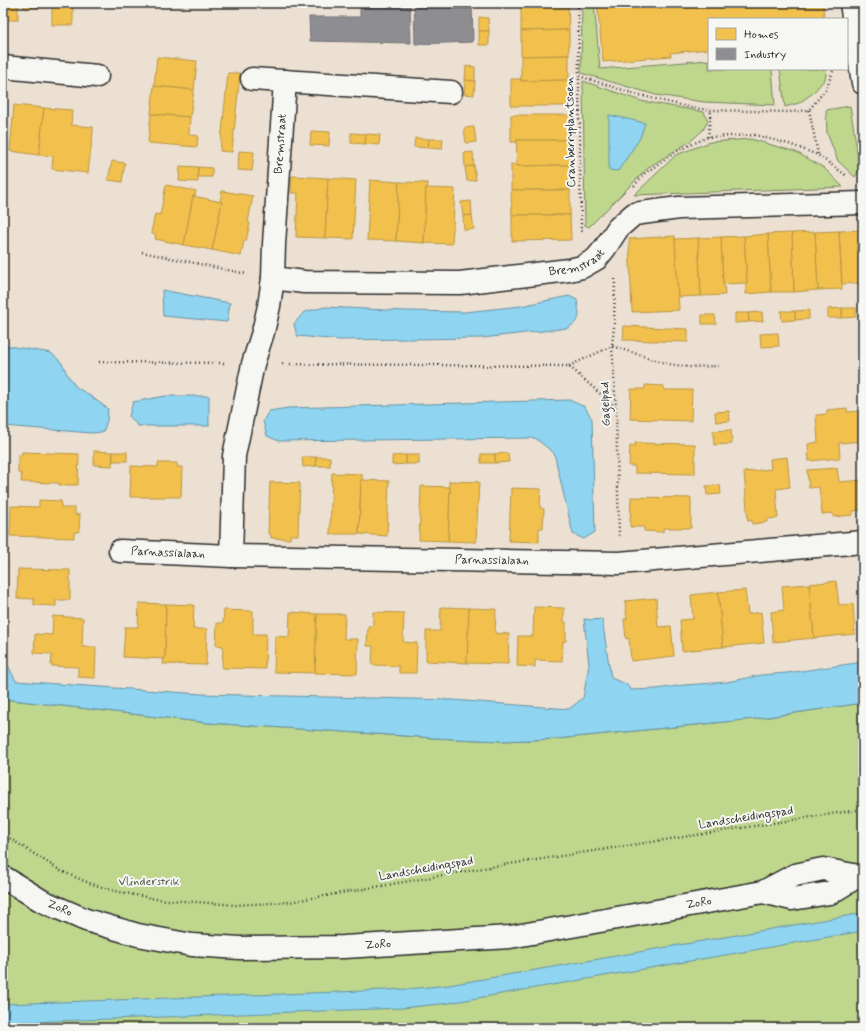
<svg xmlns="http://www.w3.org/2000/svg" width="866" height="1031" font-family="Mynerve,sans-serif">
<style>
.green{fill:#bed78d;stroke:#74815c}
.water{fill:#8fd5f1;stroke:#6791a2}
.homes{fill:#f2c14e;stroke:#b69444}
.industry{fill:#8d8d92;stroke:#707073}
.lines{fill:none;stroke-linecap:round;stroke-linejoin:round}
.minor-casing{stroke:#2b2b2b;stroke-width:25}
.path{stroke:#2b2b2b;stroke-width:2.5;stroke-dasharray:1 3;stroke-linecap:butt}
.minor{stroke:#f6f6f2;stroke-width:22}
.labels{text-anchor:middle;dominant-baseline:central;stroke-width:4;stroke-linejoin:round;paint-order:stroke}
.street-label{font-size:12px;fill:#2b2b2b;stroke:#f6f6f2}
.park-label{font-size:12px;fill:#505644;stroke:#f6f6f2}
</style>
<rect width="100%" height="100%" fill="#ece0d2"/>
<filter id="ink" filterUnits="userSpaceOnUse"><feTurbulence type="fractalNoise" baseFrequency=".025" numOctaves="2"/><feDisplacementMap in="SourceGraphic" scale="8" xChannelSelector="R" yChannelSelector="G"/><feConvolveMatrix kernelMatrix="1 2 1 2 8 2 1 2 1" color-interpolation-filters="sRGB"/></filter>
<g filter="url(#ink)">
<!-- green -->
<g class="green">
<polygon points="582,3 594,3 600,69 709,60 709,69 772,69 775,105 704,102 656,95 581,73"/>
<polygon points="780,69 827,69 825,79 813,93 799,103 785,107"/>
<polygon points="583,81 641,101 704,112 708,121 703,130 692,140 649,167 589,227 585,225"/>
<polygon points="850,106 860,169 855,177 838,161 827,133 826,110"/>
<polygon points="751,139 796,152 824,168 843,187 634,195 676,155 710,142"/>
<polygon points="3,699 209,723 434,738 501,741 556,739 754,719 863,703 863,1028 3,1028"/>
</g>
<!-- water -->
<g class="water">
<polygon points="609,115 645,123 640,138 618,171 609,170"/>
<polygon points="162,290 230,303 227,322 163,316"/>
<path d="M569 296 577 300C579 316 583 318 568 328L483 338 340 340 297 336 294 324 304 312 325 307 406 311 465 312 521 306Z"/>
<polygon points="3,345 51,353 62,363 67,374 76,387 89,395 108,409 107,421 103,432 92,433 3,426"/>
<polygon points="165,396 209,396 209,426 138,426 129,416 133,402"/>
<polygon points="569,400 585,407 592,419 595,532 584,539 573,534 554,453 535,438 279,441 267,436 263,421 269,411 288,408"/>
<polygon points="584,619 592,620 602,619 611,678 626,684 631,690 656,689 685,685 727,682 761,675 787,673 863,662 863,703 754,719 556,739 501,741 434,738 209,723 3,699 3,656 16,681 201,694 453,700 569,709 583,698 589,665"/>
<polygon points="863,913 863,931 449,1003 402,1008 3,1023 3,1004 338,992 408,989 449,985"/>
</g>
<!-- homes -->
<g class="homes">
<rect x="3" y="3" width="15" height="17"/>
<polygon points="24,3 49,3 49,7 24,8"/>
<rect x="52" y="3" width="21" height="22"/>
<polygon points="597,3 823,3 824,19 709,19 709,49 670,53 671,56 603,62"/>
<polygon points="521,5 568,5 569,30 521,31"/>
<polygon points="479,17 488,18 489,31 479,31"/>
<polygon points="569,30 569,55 521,56 521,31"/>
<rect x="479" y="31" width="10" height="14"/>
<polygon points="569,55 569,80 521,81 521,56"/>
<polygon points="157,57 197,61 194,90 154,86"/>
<polygon points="466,66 475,67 475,81 465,80"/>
<polygon points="228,73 240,73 232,152 220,151"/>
<polygon points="511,79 521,79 521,81 569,80 569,106 511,106"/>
<polygon points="465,80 475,81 474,95 464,94"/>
<polygon points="154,86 194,90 190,117 151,114"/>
<polygon points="14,105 44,108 39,155 10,151"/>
<polygon points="44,108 72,110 71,125 93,127 93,131 88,173 52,169 53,156 39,155"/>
<polygon points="151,114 190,117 189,134 198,136 197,147 148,143"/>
<polygon points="511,115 570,115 570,140 517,140 516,142 511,142"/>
<polygon points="474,127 476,142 466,143 464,128"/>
<polygon points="311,131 330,132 329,146 310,145"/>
<polygon points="351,133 366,134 365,144 351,143"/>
<polygon points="366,134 380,135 379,145 365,144"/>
<polygon points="415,138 429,139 428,148 414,147"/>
<polygon points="429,139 443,139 442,149 428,148"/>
<polygon points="517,140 570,140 570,165 516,166"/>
<polygon points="239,151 254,152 252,171 238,170"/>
<polygon points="473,152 474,166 465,167 464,153"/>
<polygon points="112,161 125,163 122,182 108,180"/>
<polygon points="511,164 517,165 516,166 570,165 570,190 511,190"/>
<polygon points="180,166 198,167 198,182 179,181"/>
<polygon points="474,166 476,180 467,181 465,167"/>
<polygon points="198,167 212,168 212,177 198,177"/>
<polygon points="292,176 328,178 325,238 296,237 298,193 291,193"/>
<polygon points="328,178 356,180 353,239 325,238"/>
<polygon points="370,180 399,182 396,241 367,240"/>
<polygon points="399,182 428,183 427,188 426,188 424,243 396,241"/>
<polygon points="166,185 196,191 195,196 193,196 184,245 155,239 156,235 151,233 155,214 160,215"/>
<polygon points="426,188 455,189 452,244 424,243"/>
<polygon points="511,190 570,190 570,215 512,215"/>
<polygon points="222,191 253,196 248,222 250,223 246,241 244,241 241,256 212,250 222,202 220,202"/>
<polygon points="193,196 222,202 212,250 184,245"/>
<polygon points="471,201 472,215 463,216 461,202"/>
<polygon points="472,215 474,229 464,230 463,216"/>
<polygon points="512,215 570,215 571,240 512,241"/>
<polygon points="863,230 863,283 842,284 839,231"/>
<polygon points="839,231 842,289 818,290 815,232"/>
<polygon points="815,232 818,290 794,292 792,233"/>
<polygon points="792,233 794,292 771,292 768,234"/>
<polygon points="768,234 771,292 746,294 746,283 747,283 744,236"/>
<polygon points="675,236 679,310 632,312 629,239"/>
<polygon points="744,236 747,283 723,284 721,237"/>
<polygon points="721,237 723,284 724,284 725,295 701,296 698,238"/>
<polygon points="698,238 701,296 678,297 675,239"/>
<polygon points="842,308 856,308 856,317 842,318"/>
<polygon points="842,308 842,318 828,318 828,309"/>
<polygon points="809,310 809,319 795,320 795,311"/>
<polygon points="781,311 795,311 795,320 782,321"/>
<polygon points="762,312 763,321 749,322 748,313"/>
<polygon points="735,313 748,313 749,322 735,323"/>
<polygon points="702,315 715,315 716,324 702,324"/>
<polygon points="624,326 688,329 688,342 623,340"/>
<polygon points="778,333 779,346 761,347 760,334"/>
<polygon points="645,385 664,386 664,390 692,390 691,421 630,419 631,389 645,389"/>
<polygon points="847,408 847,412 863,411 863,441 839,443 840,458 809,461 808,444 818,442 816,415 827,414 827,410"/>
<polygon points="729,411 730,421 716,422 715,412"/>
<polygon points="731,430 732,444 714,445 713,431"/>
<polygon points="635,443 695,444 695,474 635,473 635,466 629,466 630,446 635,447"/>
<polygon points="94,451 113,452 112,466 94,465"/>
<polygon points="22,452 79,454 78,485 59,485 59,483 21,482 22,474 18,473 18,455 22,455"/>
<rect x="113" y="452" width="14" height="9"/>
<polygon points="508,453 509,462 495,463 495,454"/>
<rect x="481" y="454" width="14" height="9"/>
<rect x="406" y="455" width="13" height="9"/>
<polygon points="406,455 406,464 392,465 392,456"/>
<polygon points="302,457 316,457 316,466 303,467"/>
<rect x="316" y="457" width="14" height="9"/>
<polygon points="787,457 790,487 776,489 778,518 767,519 767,522 752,524 752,520 748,521 744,472 771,469 770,459"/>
<polygon points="158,463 177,463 177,467 182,467 181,497 130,497 131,466 158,467"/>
<polygon points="837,468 839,482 863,480 863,510 853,511 853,515 833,517 833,513 822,514 819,487 809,488 807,470"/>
<polygon points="332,473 362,474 362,480 361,480 359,534 330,534"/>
<polygon points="361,480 389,481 387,536 359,534"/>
<polygon points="449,481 479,482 476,542 448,541 450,487 449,486"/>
<polygon points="270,482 300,483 298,535 290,535 290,539 271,538 271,534 268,534"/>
<polygon points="720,485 721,494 707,495 706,486"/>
<polygon points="421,486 450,487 448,541 419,540"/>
<polygon points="511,488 541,489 540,508 544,509 543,528 539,528 539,542 509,541"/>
<polygon points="631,497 691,498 691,528 663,528 663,532 644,531 644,527 630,527"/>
<polygon points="39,500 61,501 61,508 75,508 75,515 80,514 79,532 74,532 74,538 10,536 11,506 39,507"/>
<polygon points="3,533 5,533 9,551 3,552"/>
<polygon points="3,552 4,552 6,565 3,566"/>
<polygon points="18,569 70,570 70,600 56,600 56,606 34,605 34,599 17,598"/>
<polygon points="836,581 839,605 853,604 855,634 814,638 809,584"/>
<polygon points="809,584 814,638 773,642 771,612 784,610 782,586"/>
<polygon points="745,590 748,614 761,612 764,643 723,647 718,592"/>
<polygon points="718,592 723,647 682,651 680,620 693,619 691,595"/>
<polygon points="861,593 863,593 863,614"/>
<polygon points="656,598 658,627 671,626 674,656 631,661 629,638 626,639 624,619 627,619 625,601"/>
<polygon points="139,603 166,604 165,659 123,657 125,627 138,627"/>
<polygon points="166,604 194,605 193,629 207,629 206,665 163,664 164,658 165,659"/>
<polygon points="441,607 469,608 467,663 426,661 426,631 440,631"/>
<polygon points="534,607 564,608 564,622 566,622 566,641 563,641 562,661 535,660 535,667 517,666 518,636 533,636"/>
<polygon points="469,608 496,609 495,633 509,634 508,664 467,663"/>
<polygon points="224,610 253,611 253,634 266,634 265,669 222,668 223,646 216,645 217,623 223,623"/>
<polygon points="290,612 317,614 315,673 274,672 275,636 289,637"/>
<polygon points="373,612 404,613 403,642 417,643 416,673 399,673 399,666 372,665 373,646 367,646 368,626 373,626"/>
<polygon points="317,614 345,614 344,639 358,639 357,674 315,673"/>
<polygon points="53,616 83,618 82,647 96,647 95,678 78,677 78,667 51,666 52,654 34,653 35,634 52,635"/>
</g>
<!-- industry -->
<g class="industry">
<polygon points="360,3 410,3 411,43 310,41 309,17 360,17"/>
<polygon points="414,3 472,3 473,42 415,44"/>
</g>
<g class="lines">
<defs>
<g id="minor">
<polyline points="851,3 863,83"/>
<polyline points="3,67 97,76"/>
<polyline points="252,79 451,92"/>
<path id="s1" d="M273 278 304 282 460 283 569 270 582 267 596 259 605 248 618 228 634 214 679 208 863 203"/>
<path id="s2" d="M120 551 231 556 619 563 863 542"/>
<path id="s3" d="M231 556 234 456 253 364 263 332 269 306 273 278 274 244 285 81"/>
<path id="s4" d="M3 877 42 901 86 920 138 935 192 945 240 948 344 947 510 937 763 892 795 875 823 869 858 876H863"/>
<polyline points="763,892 792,899 830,893 858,876"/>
</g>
</defs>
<!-- minor casing -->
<use href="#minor" class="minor-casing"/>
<!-- path -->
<g class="path">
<polyline points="578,3 581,230 583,233"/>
<polyline points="579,76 635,94 692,108 711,110 790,112 809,110 826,89 833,71"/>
<polyline points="809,110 818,154"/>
<polyline points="708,137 711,110"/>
<polyline points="634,186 645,173 679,150 708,137 755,135 789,144 818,155 847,176"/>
<polyline points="142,252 247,274"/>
<polyline points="615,279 614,327 612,346 616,408 619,536"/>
<polyline points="99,362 225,363"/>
<polyline points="282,364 569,366 615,407"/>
<polyline points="569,366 612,346 668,364 690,367 720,366"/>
<polyline points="3,834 61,871 89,883 115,891 156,899 236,905 289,902 484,868 863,809"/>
</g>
<!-- minor -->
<use href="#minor" class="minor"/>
</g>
</g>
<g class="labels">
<!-- street labels -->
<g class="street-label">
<text transform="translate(571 132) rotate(-91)">Cranberryplantsoen</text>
<text stroke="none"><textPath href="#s3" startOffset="417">Bremstraat</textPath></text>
<text stroke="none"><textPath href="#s1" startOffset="307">Bremstraat</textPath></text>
<text transform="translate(606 404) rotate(-92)">Gagelpad</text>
<text stroke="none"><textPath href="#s2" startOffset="48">Parnassialaan</textPath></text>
<text stroke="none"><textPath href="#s2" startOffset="372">Parnassialaan</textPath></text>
<text transform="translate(746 818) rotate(-9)">Landscheidingspad</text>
<text transform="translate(426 869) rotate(-10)">Landscheidingspad</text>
<text stroke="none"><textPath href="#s4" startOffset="713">ZoRo</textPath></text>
<text stroke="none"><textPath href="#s4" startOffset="65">ZoRo</textPath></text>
<text stroke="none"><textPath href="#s4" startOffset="389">ZoRo</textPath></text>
</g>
<!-- park labels -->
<g class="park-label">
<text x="149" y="882">Vlinderstrik</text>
</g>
</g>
<!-- margin -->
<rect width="866" height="1031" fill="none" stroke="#f6f6f2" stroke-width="16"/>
<rect x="8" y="8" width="850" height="1015" fill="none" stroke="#2b2b2b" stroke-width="1.5" filter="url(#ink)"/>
<!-- legend -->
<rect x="708" y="18" width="140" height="52" fill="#f6f6f2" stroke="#a5a5a2"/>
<rect x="716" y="28" width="20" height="12" fill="#f2c14e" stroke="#a5a5a2"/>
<text x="744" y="38" font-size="12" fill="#2b2b2b">Homes</text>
<rect x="716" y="48" width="20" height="12" fill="#8d8d92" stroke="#a5a5a2"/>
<text x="744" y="58" font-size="12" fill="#2b2b2b">Industry</text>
</svg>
